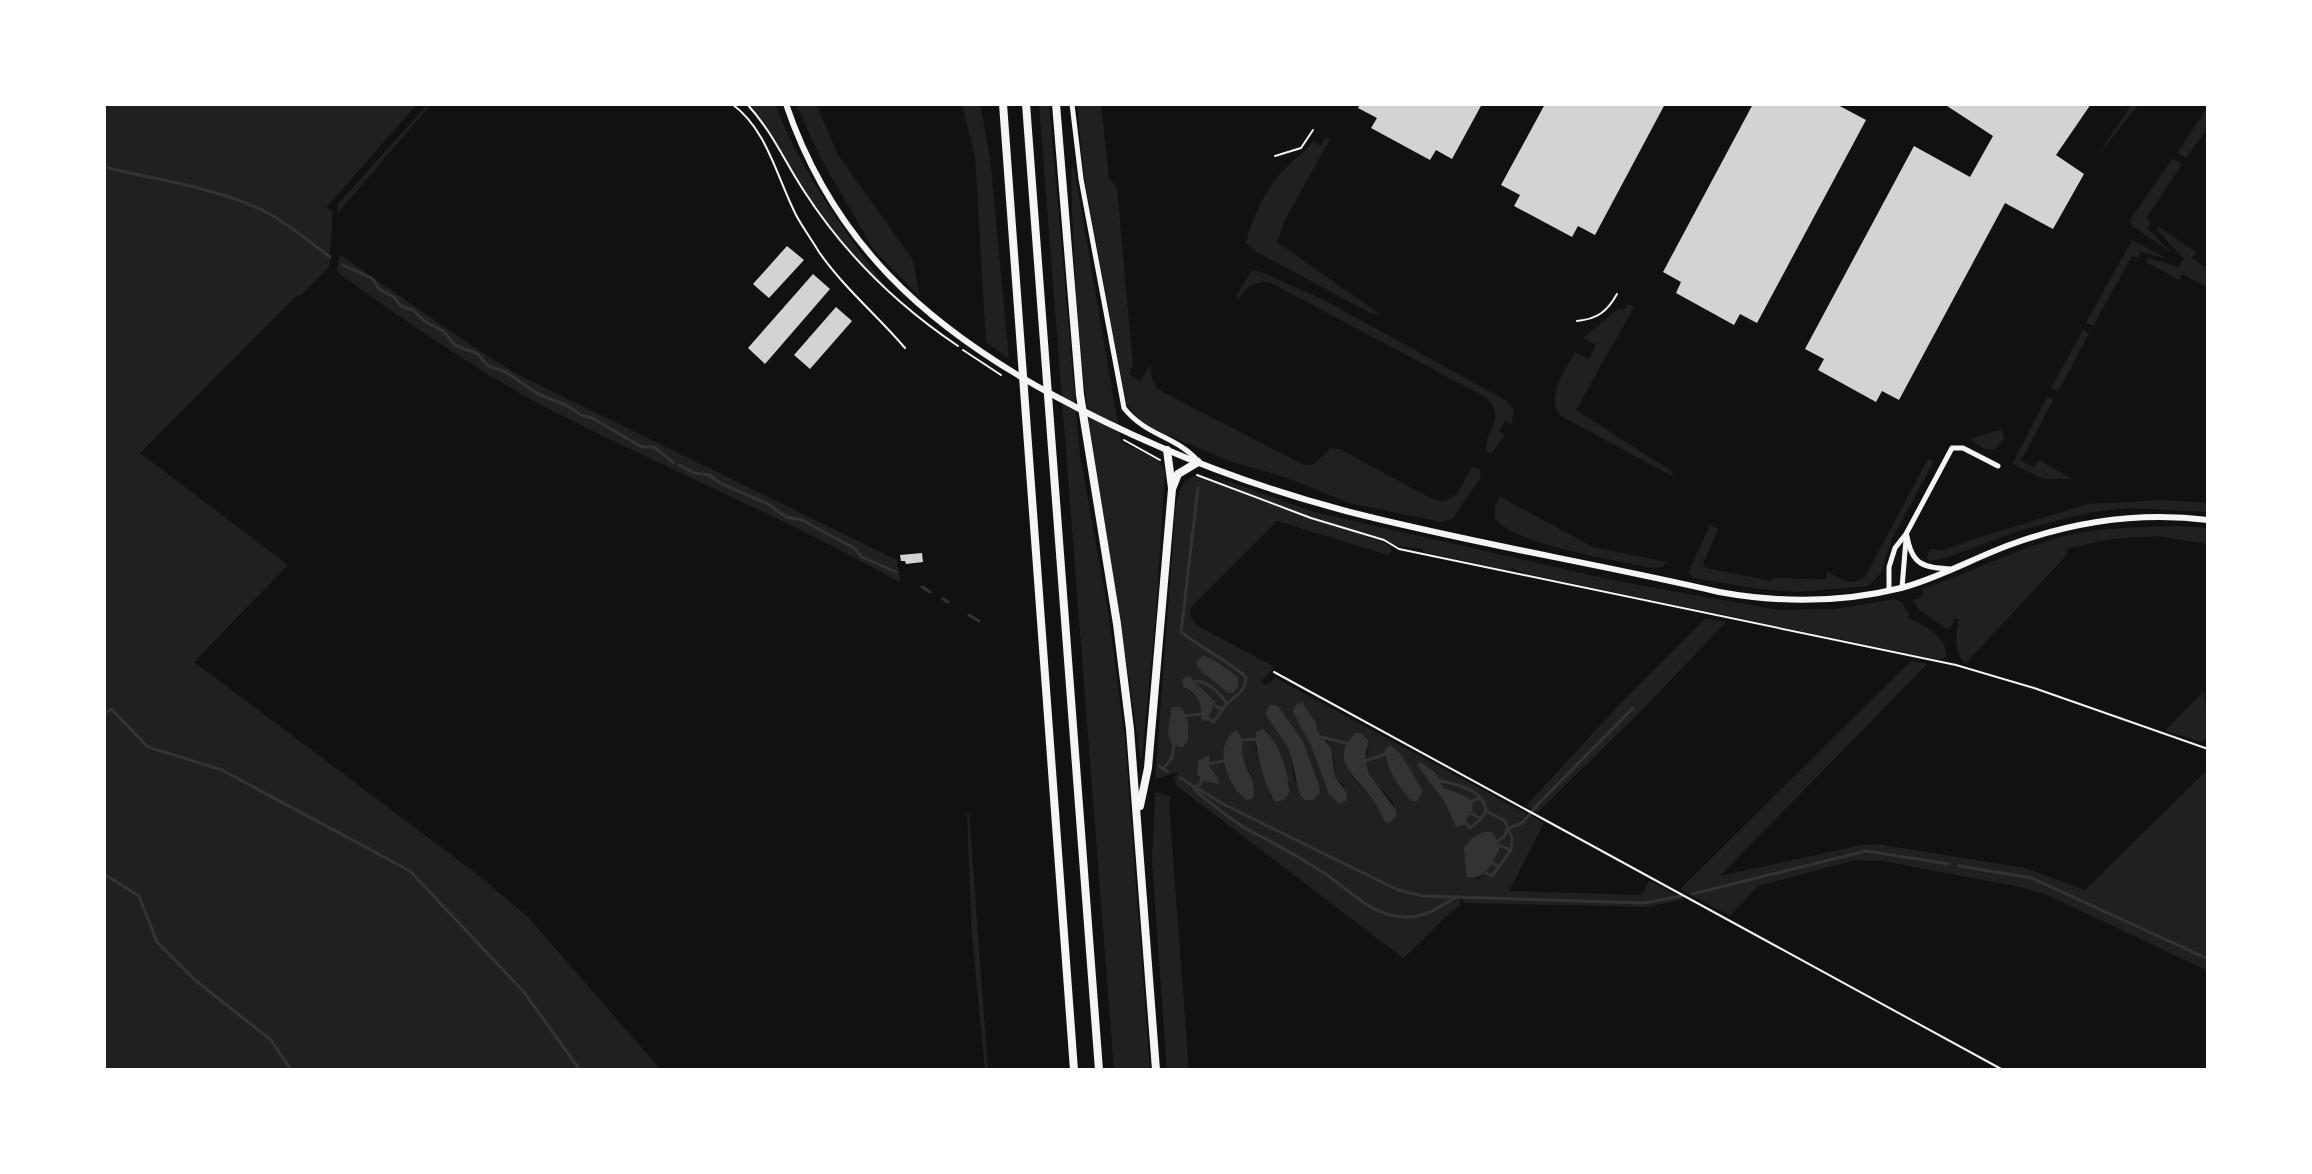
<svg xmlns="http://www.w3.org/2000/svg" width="2312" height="1174" font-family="'Archivo Narrow',sans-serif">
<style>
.green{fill:#202020;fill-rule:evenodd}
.water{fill:#333}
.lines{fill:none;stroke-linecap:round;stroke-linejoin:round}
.stream{stroke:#333;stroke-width:3}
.building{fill:#d3d3d3}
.path{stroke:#f5f5f5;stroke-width:2}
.service{stroke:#f5f5f5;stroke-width:2}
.minor{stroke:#f5f5f5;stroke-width:5}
.secondary{stroke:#f5f5f5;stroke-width:6}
.motorway{stroke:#f5f5f5;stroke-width:8}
</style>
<rect width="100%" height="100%" fill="#111"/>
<!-- green -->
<g class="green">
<polygon points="112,104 417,104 326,208 333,211 330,253 325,251 330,254 329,267 299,297 297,295 140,453 288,565 194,662 477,874 528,917 661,1070 104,1070 104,111"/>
<polygon points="428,104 431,104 337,214 338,204"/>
<path d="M747 104H775C801 172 844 230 887 289L885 290 826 222 804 191 766 125Z"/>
<polygon points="796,104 816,104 838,155 913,260 920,297 874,250 820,157"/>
<polygon points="962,104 980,104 990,157 1009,359 986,342 975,156"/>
<polygon points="1039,104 1049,104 1080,455 1108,610 1125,740 1150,1070 1114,1070"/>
<polygon points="1077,104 1101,104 1109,178 1117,188 1133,366 1129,374 1141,381 1150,364 1152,378 1157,389 1304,465 1314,464 1331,448 1340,449 1430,498 1443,502 1457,494 1472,467 1479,469 1481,477 1453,518 1441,522 1349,503 1285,477 1232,462 1148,427 1138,419 1126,403 1084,176"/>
<polygon points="2132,104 2139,104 2095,159"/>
<polygon points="2208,106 2208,128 2186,158 2177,153"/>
<path d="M1325 137 1330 139 1285 220 1277 242 1381 315 1370 313 1255 251 1246 243C1251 220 1265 191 1281 173 1291 161 1303 155 1313 141L1321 146Z"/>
<polygon points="2172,159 2182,164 2146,219 2151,222 2147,228 2172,253 2132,226 2130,220"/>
<path d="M1074 167 1121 442 1156 458 1165 471 1156 612 1142 758H1140C1127 654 1108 552 1093 449 1079 357 1073 262 1071 169Z"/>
<polygon points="2159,227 2196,252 2192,258 2208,269 2208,288 2182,274 2179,280 2146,262 2148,258 2178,267 2184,259 2157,230"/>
<polygon points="2132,240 2168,259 2140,252 2138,258 2132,256 2093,326 2086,323"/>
<path d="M339 254 469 344 515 373 897 560 900 583C789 519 670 471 557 413 479 373 408 323 337 272Z"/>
<path d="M1252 270 1264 273 1326 301 1507 401 1514 411 1511 424 1505 421 1499 431 1505 435 1491 454 1486 451C1484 428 1507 421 1487 398L1269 282C1252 281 1247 287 1238 300L1237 295Z"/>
<path d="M1628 304 1634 307 1576 410 1673 472 1672 476 1559 415C1547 393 1565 372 1575 352L1589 359 1596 345 1583 338 1618 309 1624 310Z"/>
<polygon points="2083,330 2089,333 2058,392 2051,388"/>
<polygon points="2047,397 2054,399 2021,461 2034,467 2039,460 2072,479 2044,479 2012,464"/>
<polygon points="2002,429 2004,439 1994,450 1984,449 1970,439"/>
<path d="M1928 459 1934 461 1892 539 1881 573 1869 586 1797 592 1759 589 1694 578 1688 573 1710 525 1718 529 1703 564 1706 568 1772 581 1773 578 1826 579 1827 571C1841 579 1850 587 1865 577Z"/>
<path d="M1201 475 1257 498 1210 475 1314 512 1617 581 1779 610 1835 609 1895 599 1902 603 1909 614 1908 617C1923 626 1948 636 1946 657L1941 660 1527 574 1512 568 1510 571 1424 552 1421 548 1397 546 1383 539 1280 507 1383 542 1391 547V552L1388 555 1277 521 1191 607 1190 616 1196 625 1275 667 1261 681 1266 685 1276 678 1544 823 1509 891 1642 895 1649 880 1684 899 1648 907 1464 903 1460 894V905C1439 921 1423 942 1403 958L1177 786 1174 779 1179 772 1155 779 1176 504C1180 489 1183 476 1201 475ZM1203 655 1219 663 1238 677 1227 693 1215 679ZM1193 679 1201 689 1207 721 1200 714 1202 709 1197 697 1183 687 1182 680ZM1305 705 1317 730 1328 742 1334 758 1335 776 1345 787 1326 785 1311 746 1293 711ZM1278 706 1303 741 1319 785 1295 781 1289 749 1265 714ZM1171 708 1183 709 1188 722V741L1182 748 1168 732ZM1266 730 1280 753 1289 786 1271 798 1255 745ZM1240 732 1244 761 1251 775 1227 770ZM1369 748C1368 752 1366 756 1365 761 1364 785 1398 793 1396 817L1386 822C1382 815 1378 807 1373 800 1361 785 1347 777 1345 757ZM1404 757 1411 773 1402 789 1391 772ZM1417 765 1435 771 1444 788 1463 795 1456 827 1444 801ZM1464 848 1497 854 1479 879 1466 876Z"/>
<path d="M1499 496 1593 547 1666 562 1663 567 1652 568C1614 560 1519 546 1495 519V507Z"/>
<polygon points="2164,500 2208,503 2208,512 2130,508 2092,512 2025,529 1945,558 1929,561 1927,557 1930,549 1944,550 1971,540 2088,504"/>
<path d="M2180 526 2208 528V544L2158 536 2110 539 2067 549 2066 556 1965 664C1953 649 1956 636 1959 619L1954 618 1952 626 1947 629 1919 610 1913 600 1924 596 1922 589C1971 573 2018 547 2069 535 2105 527 2143 527 2180 526Z"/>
<polygon points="1706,618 1726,622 1645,707 1538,812 1526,806 1619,705"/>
<polygon points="1911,661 1927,664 1720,876 1861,845 1878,844 2025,868 2085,890 2207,770 2208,971 2047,895 2020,887 1882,861 1856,860 1758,886 1730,916 1680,889"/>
<polygon points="2204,691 2208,735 2202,742 2165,731"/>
<polygon points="1155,792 1170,796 1169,805 1189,1070 1167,1070 1152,860"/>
<polygon points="967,814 969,814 971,840 988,1070 985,1070 972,936"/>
</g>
<!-- water -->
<g class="water">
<path d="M1203 655 1219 663 1238 677V687L1233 693H1227C1219 682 1201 675 1196 663Z"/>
<path d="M1189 676 1215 702 1207 721H1203L1201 718C1202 704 1198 693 1183 687L1182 679Z"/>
<polygon points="1302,702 1316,723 1317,730 1331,748 1335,776 1347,794 1346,800 1340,804 1329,794 1311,746 1293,712 1294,706"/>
<polygon points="1270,705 1278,706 1303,741 1319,785 1320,792 1313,800 1305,800 1300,795 1289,749 1265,714"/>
<polygon points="1178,706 1183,709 1188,722 1188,741 1182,748 1171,743 1168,732 1171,708"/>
<path d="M1263 729C1280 743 1289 772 1289 794L1283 800 1276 802C1266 794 1254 745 1256 732Z"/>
<path d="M1237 730C1245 740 1241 749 1244 761 1248 774 1257 783 1253 798L1247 800C1227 787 1211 743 1237 730Z"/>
<path d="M1356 733H1361L1368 740 1365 761 1369 774 1396 810V817L1390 822 1386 823C1381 815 1378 807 1373 800 1359 780 1326 759 1356 733Z"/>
<path d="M1391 745 1403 757 1423 792 1417 801H1411C1399 787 1385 768 1385 749Z"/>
<polygon points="1209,755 1209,766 1218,778 1219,784 1204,781 1197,775 1198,761"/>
<polygon points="1420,762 1435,772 1444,788 1463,795 1472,801 1473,809 1463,825 1456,827 1444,801 1417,765"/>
<path d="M1483 832H1492L1501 846C1493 862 1486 882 1466 877L1464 848 1471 839Z"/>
</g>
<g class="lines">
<!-- stream -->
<g class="stream">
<path d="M104 167C157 180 215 187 264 211 287 222 309 242 330 257"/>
<polyline points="343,265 373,279 379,289 394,297 401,306 413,310 424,321 443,331 455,345 478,354 488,366 506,372 538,394 566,405 581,415 592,418 642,447 654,447 673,462"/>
<polyline points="679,465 694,473 709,475 720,483 768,504 786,517 802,520 854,548 862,557 896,572"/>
<polyline points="922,587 930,592"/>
<polyline points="943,599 948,602"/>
<polyline points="969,615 979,621"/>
<path d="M1194 681C1207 680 1220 693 1227 704"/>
<polyline points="1215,706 1223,709"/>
<polyline points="104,714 111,709 148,747 222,770 410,871 523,991 580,1070"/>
<path d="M1183 716 1203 714 1213 722C1219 717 1220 710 1226 705 1235 695 1246 692 1246 677 1226 659 1202 649 1181 632L1198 488"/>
<polyline points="1322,737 1349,744"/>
<polyline points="1242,740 1257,739"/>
<polyline points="1363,758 1365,761 1385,754"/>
<polyline points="1208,764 1228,760"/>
<polyline points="1159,766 1168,772"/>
<polyline points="1163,769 1172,758 1174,745"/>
<polyline points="1180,778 1225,805 1398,890 1423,896 1644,903 1682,896"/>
<path d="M1438 780C1454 784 1485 789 1486 811L1505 821 1512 838 1511 850 1492 876 1486 873"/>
<path d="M1193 787 1198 793C1215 806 1234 823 1254 833 1278 845 1301 858 1324 873 1349 889 1372 917 1405 917 1424 918 1440 907 1456 897"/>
<polyline points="1195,787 1200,785 1202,778"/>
<polyline points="1472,801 1481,798"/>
<polyline points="1471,813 1481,819 1486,811"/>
<polyline points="1465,822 1470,828 1481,819"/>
<polyline points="1496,842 1505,836 1507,829 1522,823 1541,801 1633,708"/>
<polyline points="1501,846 1511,850"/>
<polyline points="1490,861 1499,867"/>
<polyline points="1959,866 2032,878 2208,959"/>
<polyline points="104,874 139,896 157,942 195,980 271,1040 291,1070"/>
<polyline points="1692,894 1866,851 1949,864"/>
</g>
</g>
<!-- building -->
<g class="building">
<polygon points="1360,104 1482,104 1452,159 1436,150 1430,160 1371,128 1377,118 1358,108"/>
<polygon points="1545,104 1665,104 1595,235 1578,226 1572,237 1514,206 1520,195 1501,185"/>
<polygon points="1753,104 1836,104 1866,120 1757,323 1740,314 1734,325 1676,293 1681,282 1663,272"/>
<polygon points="1944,104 2091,104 2056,155 2084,174 2053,229 2005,203 1899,400 1882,391 1876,402 1818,370 1824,359 1805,349 1914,146 1970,177 1993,136"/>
<polygon points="787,246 804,260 769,298 753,284"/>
<polygon points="813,274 830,289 765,364 748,348"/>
<polygon points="836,307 852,321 810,369 794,355"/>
<polygon points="922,553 923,562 906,564 905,561 901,561 900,555"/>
</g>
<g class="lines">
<!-- path -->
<g class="path">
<path d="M747 104C774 134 783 159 804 191 844 253 897 305 958 346"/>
<polyline points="963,350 1001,375"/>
<polyline points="1124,440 1160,460"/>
<polyline points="1197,475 1311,518 1384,540 1399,549 1956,665 2034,688 2208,749"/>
<polyline points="1274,672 2003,1070"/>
</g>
<!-- service -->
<g class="service">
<path d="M732 104C767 129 777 178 796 215 803 228 812 240 819 252 844 288 877 315 905 348"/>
<polyline points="1275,156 1301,148 1313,130"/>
<path d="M1577 321C1597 319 1607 312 1617 294"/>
</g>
<!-- minor -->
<g class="minor">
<path d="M1072 104 1081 179 1124 408C1146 436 1176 436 1198 461"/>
<path d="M1907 536C1912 566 1924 567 1950 569"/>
<polyline points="1902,588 1906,539"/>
<polyline points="1889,590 1889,567 1895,548 1906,534 1952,448 1963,448 1998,466"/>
</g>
<!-- secondary -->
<path class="secondary" d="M786 104C833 243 927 327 1053 395 1145 445 1244 484 1346 511 1469 543 1595 563 1719 592 1780 603 1841 603 1901 588 1940 578 1977 556 2015 543 2077 521 2143 512 2208 520"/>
<!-- motorway -->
<g class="motorway">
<polyline points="1003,104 1074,1070"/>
<polyline points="1026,104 1099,1070"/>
<polyline points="1056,104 1080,395 1117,624 1130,729 1156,1070"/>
<polyline points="1167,450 1172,488"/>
<polyline points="1140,806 1148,768 1172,489 1178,474 1198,462"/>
</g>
</g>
<!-- border -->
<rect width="2312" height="1174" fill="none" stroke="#ffffff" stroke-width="212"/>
</svg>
